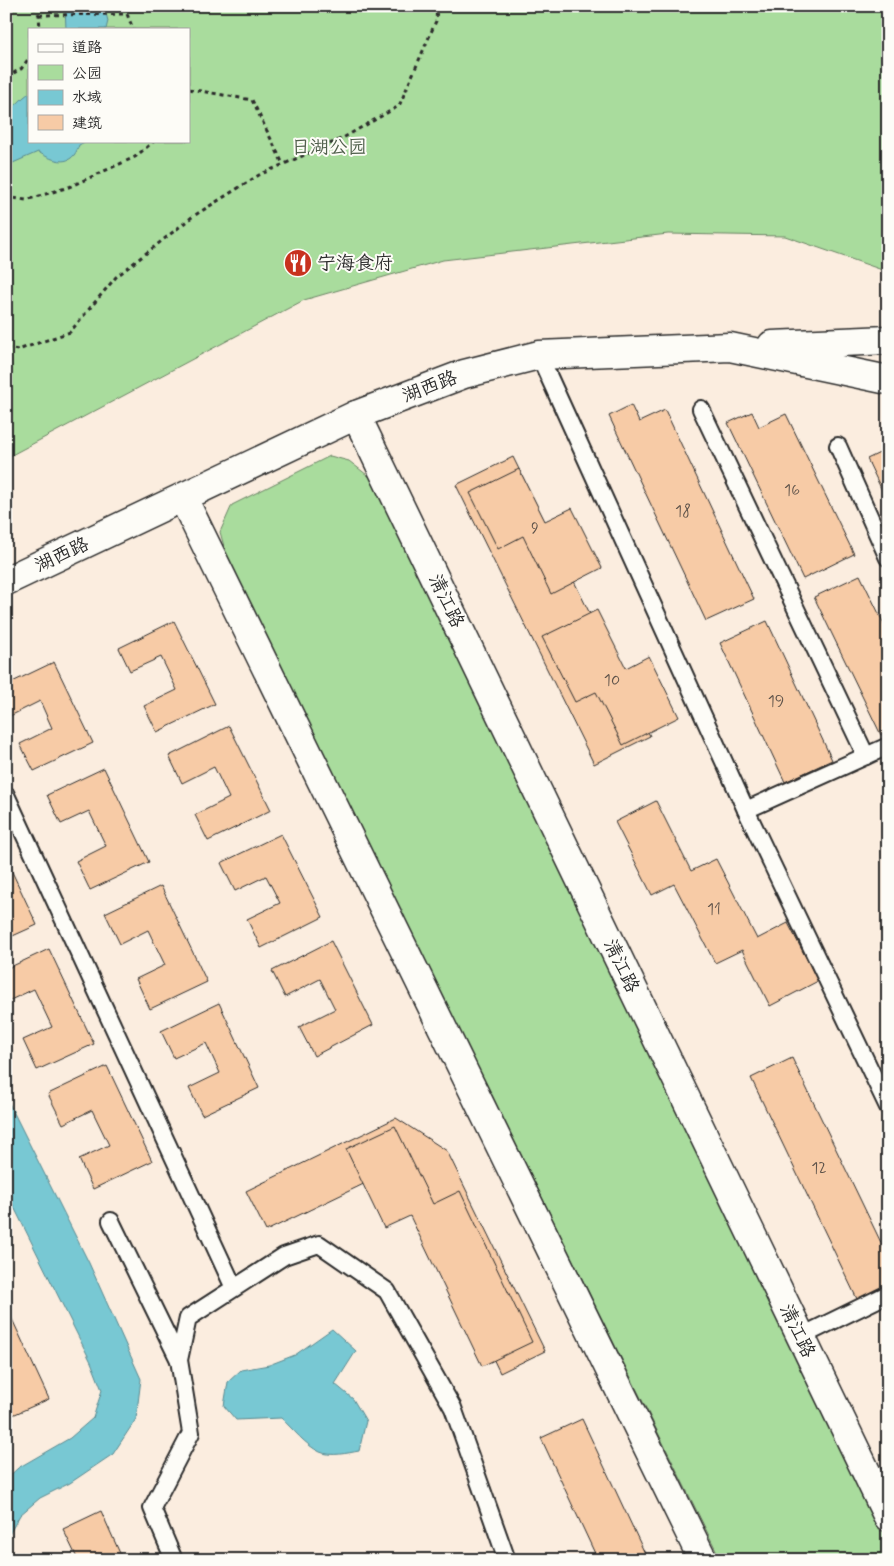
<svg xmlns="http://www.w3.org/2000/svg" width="894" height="1566" font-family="Mynerve,'LXGW WenKai TC',sans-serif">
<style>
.green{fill:#a9dc9d;stroke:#6a8464;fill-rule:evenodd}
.water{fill:#78c8d3;stroke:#598990}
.building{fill:#f7cba6;stroke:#2b2b2b}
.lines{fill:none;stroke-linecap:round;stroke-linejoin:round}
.lane-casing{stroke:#2b2b2b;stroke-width:20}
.secondary-casing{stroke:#2b2b2b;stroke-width:31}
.path{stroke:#2b2b2b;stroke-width:3;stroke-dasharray:4 4;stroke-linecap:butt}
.lane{stroke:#fdfcf7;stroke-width:16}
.secondary{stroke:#fdfcf7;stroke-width:28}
.labels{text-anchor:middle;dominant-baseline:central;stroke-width:4;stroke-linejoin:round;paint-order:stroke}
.number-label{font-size:16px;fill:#5e534a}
.park-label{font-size:19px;fill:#51604d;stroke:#fdfcf7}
.poi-label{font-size:19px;fill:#2b2b2b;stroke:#fdfcf7;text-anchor:start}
.street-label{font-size:19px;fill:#2b2b2b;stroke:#fdfcf7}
</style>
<rect width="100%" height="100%" fill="#fbeddf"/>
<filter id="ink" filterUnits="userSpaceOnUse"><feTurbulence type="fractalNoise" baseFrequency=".02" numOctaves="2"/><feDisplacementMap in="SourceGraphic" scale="10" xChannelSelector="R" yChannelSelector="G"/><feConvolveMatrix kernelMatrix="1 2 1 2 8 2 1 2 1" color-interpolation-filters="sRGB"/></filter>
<g filter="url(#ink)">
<!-- green -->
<g class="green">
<path d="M6 6H888V272L785 236 668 234 443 260 304 300 6 458ZM29 29H189V141H29Z"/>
<polygon points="330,456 349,461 371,478 888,1541 888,1560 721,1560 229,564 220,532 232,505"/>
</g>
<!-- water -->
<g class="water">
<polygon points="65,6 104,6 108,21 106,29 66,29"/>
<path d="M29 93V141H86L79 145C72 168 55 162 38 152L6 166V113C15 108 20 99 29 93Z"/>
<polygon points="6,1097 89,1263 141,1379 136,1419 113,1454 70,1483 40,1498 20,1515 6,1540 6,1479 18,1468 70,1438 93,1418 102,1390 91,1362 6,1191"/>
<path d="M332 1329 356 1351 335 1384 353 1399 366 1421 359 1451C348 1453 331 1457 320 1452 305 1445 293 1429 281 1418L236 1420 224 1406 228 1382 241 1370 269 1365 295 1355Z"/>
</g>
<!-- building -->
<g class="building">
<polygon points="631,405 639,422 665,410 754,599 706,621 609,416"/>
<polygon points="752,412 759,427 786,414 854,554 803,579 728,423"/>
<polygon points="888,449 888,503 867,459"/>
<polygon points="513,457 650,736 594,764 456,485"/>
<polygon points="519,469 545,521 572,508 602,568 551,594 523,536 498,549 470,493"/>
<polygon points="860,575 888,632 888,732 881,735 814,597"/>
<polygon points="597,610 626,668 649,656 679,717 623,745 596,692 575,702 542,637"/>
<polygon points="174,621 215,704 157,732 144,706 177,690 161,657 130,671 119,648"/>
<polygon points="767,621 832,760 785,782 720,643"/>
<polygon points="54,662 93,743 34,771 20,744 52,728 40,701 10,716 6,708 6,685"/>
<polygon points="229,726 271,810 208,841 195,815 229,798 214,767 182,783 169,756"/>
<polygon points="104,768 149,862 90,890 76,861 106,846 89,811 61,824 47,795"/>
<polygon points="656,801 691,871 716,859 757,939 788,923 818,981 770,1006 742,950 715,963 674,884 652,895 615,822"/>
<polygon points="281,834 323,917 261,948 247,919 280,903 266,876 235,891 221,863"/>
<polygon points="6,859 37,925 6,939"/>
<polygon points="161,886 207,982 150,1009 136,979 165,965 148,930 120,944 105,913"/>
<polygon points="331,941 373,1025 314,1056 299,1027 335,1009 320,979 285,997 272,971"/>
<polygon points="49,949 94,1044 37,1070 23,1040 52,1027 34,989 6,1002 6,969"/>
<polygon points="219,1003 259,1088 202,1115 189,1088 220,1073 206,1043 174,1058 161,1031"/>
<polygon points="792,1058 888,1257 888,1284 857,1299 751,1078"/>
<polygon points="107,1066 152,1161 93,1189 79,1159 109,1145 92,1110 63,1124 48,1094"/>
<polygon points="396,1118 447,1151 545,1351 500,1373 401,1166 266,1231 246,1191"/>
<polygon points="395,1126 433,1204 460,1191 532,1342 482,1366 410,1216 384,1228 346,1149"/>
<polygon points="6,1306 49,1399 6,1418"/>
<polygon points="582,1419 648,1560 598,1560 541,1438"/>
<polygon points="101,1511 123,1560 78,1560 63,1529"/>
</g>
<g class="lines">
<defs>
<g id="lane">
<polyline points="539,355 746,810"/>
<polyline points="701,409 866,756"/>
<polyline points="838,446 888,558"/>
<polyline points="888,746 746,810 888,1107"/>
<polyline points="6,795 234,1288"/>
<polyline points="111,1221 179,1360"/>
<polyline points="800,1337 888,1294"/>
<polyline points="174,1560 152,1508 191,1433 179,1360 188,1318 284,1256 319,1244 387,1291 453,1408 507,1560"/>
</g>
<g id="secondary">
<polyline points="772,345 888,340"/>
<polyline points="356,415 888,1517"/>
<polyline points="183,498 703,1560"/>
<polyline points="6,581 356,415 464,374 539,355 730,347 888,380"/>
</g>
</defs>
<!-- lane casing -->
<use href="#lane" class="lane-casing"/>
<!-- secondary casing -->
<use href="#secondary" class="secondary-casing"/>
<!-- path -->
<g class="path">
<polyline points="34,6 39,15 40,29"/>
<polyline points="39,15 127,14 133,29"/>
<polyline points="6,77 21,69 29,58"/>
<polyline points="189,89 252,100 283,164"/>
<polyline points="6,197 26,200 69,187 135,157 154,141"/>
<polyline points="6,348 18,350 70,332 116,277 192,217 259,175 341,139 399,106 436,21 437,6"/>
</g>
<!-- lane -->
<use href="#lane" class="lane"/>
<!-- secondary -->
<use href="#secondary" class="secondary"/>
</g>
</g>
<!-- icons -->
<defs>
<symbol id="restaurant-disc" viewBox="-11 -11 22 22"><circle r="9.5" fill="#c8321e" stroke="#fdfcf7"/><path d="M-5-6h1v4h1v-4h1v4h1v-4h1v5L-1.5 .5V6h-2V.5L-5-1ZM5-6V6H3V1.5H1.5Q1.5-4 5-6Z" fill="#fff"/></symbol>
</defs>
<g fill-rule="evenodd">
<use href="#restaurant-disc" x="282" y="247" width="32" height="32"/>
</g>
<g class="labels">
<!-- number labels -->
<g class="number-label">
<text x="792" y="490">16</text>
<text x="683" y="511">18</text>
<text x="535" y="528">9</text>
<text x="612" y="680">10</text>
<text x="776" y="701">19</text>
<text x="714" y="909">11</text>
<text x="819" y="1168">12</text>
</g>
<!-- park labels -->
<g class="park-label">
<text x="329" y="147">日湖公园</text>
</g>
<!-- poi labels -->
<g class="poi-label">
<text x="317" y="263">宁海食府</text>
</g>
<!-- street labels -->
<g class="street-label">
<text transform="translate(430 387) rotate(-21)">湖西路</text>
<text transform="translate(62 555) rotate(-25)">湖西路</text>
<text transform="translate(446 601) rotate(64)">清江路</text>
<text transform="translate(621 966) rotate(64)">清江路</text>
<text transform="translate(797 1331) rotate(64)">清江路</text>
</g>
</g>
<!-- margin -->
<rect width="894" height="1566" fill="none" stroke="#fdfcf7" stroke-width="25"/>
<rect x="12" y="12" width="869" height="1541" fill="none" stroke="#2b2b2b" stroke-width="2" filter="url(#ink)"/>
<!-- legend -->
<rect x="28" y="28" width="162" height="115" fill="#fdfcf7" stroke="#a9a8a5"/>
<rect x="38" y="44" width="25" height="8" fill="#fdfcf7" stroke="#a9a8a5"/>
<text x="72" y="52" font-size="15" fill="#2b2b2b">道路</text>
<rect x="38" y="65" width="25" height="15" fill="#a9dc9d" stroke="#a9a8a5"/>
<text x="72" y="78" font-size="15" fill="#2b2b2b">公园</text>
<rect x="38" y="90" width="25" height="15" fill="#78c8d3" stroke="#a9a8a5"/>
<text x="72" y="102" font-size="15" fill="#2b2b2b">水域</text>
<rect x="38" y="115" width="25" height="15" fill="#f7cba6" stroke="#a9a8a5"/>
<text x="72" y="128" font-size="15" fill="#2b2b2b">建筑</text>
</svg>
